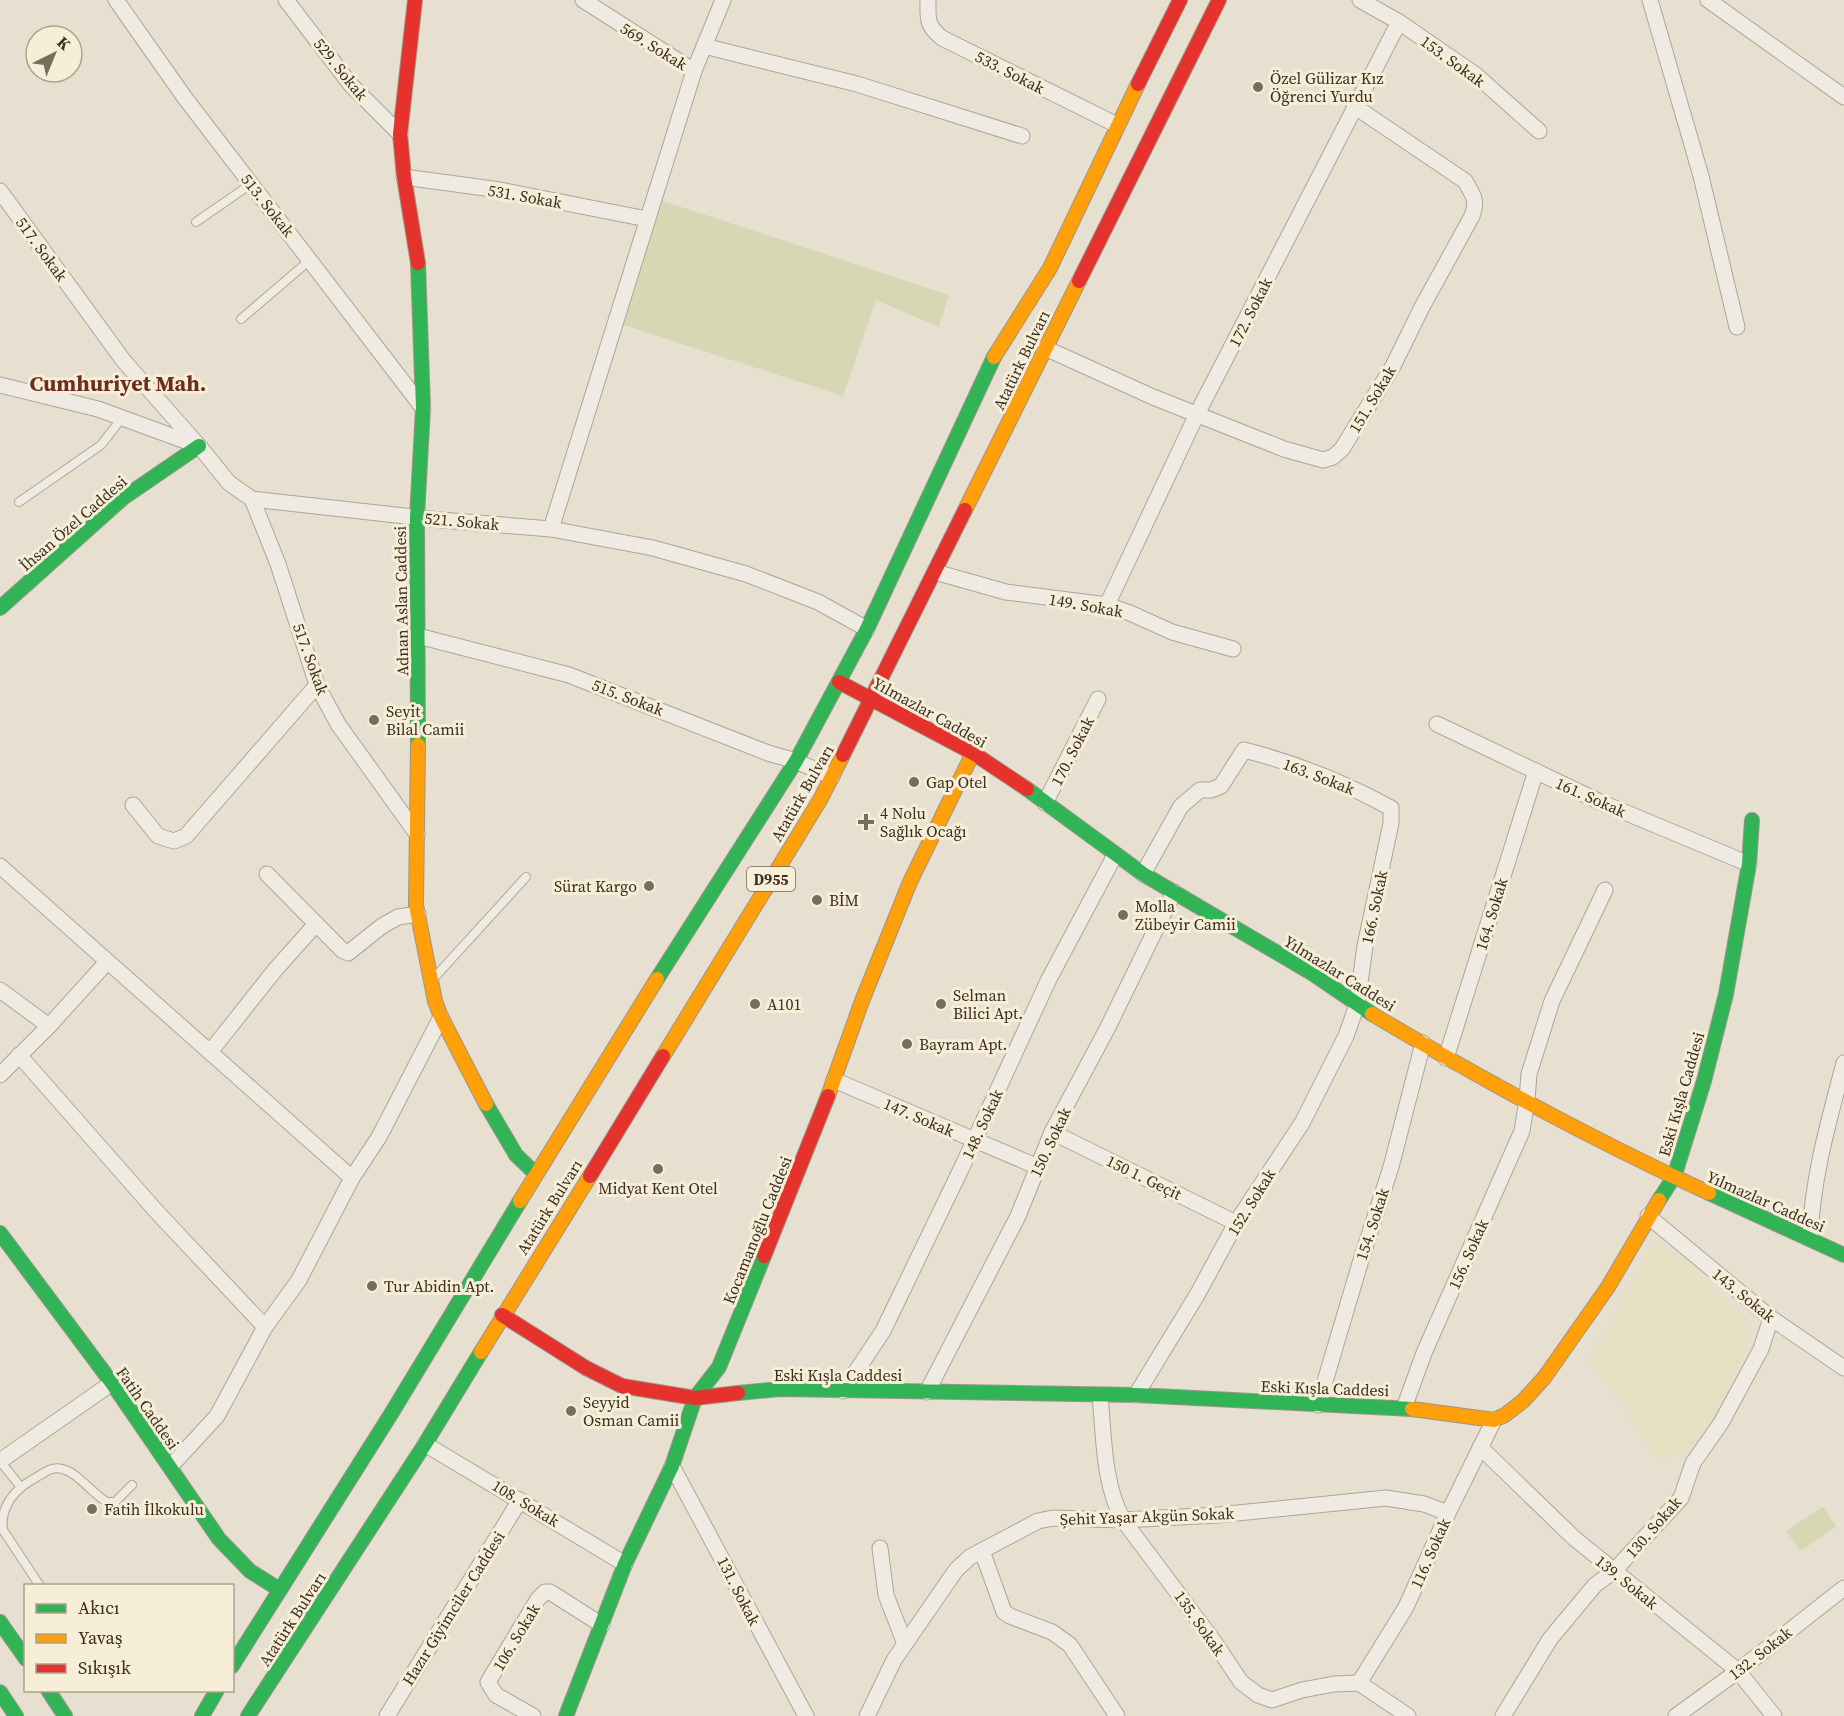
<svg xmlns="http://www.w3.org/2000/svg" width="1844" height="1716" font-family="'Source Serif 4',serif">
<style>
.farmland{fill:#e6dfc2}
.green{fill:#d6d7b3}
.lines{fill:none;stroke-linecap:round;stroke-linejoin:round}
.lane-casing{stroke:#ada599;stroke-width:10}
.street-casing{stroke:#ada599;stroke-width:17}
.fast-casing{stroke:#9c958a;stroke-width:16}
.slow-casing{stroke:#9c958a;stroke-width:16}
.jam-casing{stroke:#9c958a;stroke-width:16}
.lane{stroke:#efebe3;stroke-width:8}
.street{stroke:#efebe3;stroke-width:15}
.fast{stroke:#30b455;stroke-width:14}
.slow{stroke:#ff9f0a;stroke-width:14}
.jam{stroke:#e5322d;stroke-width:14}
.poi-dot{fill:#786c5e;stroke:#f7eed8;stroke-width:2}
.labels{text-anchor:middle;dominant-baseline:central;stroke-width:6;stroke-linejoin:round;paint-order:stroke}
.shield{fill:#f7eed8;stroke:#756857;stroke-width:1.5}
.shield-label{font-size:15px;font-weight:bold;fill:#3d2e20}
.street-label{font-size:16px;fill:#3d2e20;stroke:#f7eed8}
.poi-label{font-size:16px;fill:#3d2e20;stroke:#f7eed8;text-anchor:start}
.district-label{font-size:22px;font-weight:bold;fill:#6b2e1e;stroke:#f7eed8}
</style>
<rect width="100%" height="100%" fill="#e7e0d1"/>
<!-- farmland -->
<polygon class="farmland" points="1656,1244 1673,1252 1744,1315 1751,1338 1715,1420 1687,1454 1656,1458 1623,1404 1589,1360"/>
<!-- green -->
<g class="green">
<polygon points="663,201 949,295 939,327 876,300 843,396 621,324"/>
<polygon points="1823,1507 1836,1526 1801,1551 1786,1531"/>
</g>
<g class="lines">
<defs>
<g id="lane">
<polyline points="196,222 251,184"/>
<polyline points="241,319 310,260"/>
<polyline points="19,502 101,445 122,418"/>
<polyline points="434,978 526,877"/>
<polyline points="0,1461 20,1486"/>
<path d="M40 1586 3 1530C0 1504 16 1488 37 1477 45 1472 53 1466 62 1469 77 1472 93 1494 107 1502H115L132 1485"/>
</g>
<g id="street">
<polyline points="116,0 185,98 423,408"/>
<polyline points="286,0 351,85 400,134"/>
<polyline points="583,0 694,71"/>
<path d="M928 0C928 19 926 25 942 38L1117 125"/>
<polyline points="1360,0 1399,22 1476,75 1539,131"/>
<polyline points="1650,0 1701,176 1737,327"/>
<polyline points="1708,0 1844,97"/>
<polyline points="704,46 857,84 1022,136"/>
<polyline points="404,177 500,190 647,219"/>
<polyline points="0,191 123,360 197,444"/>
<path d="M1045 348 1153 397 1284 449 1323 460 1333 457 1342 449 1393 366 1422 307 1472 216C1478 200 1473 195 1465 181L1354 106"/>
<polyline points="0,385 98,409 199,446 229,483 252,499 441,520 551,529 653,548 746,574 818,602 867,629"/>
<polyline points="252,499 278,564 317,685 338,724 417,834"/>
<polyline points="551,529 694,71 723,0"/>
<polyline points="935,572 1006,592 1107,605 1130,613 1172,632 1233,649"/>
<polyline points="1107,605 1197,414 1399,22"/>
<polyline points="418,636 569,675 768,753 796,761 832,777"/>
<polyline points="1437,724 1598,801 1749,864"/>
<polyline points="1045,803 1098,699"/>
<polyline points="133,805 158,836 174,841 186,836 317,685"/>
<polyline points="0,866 352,1178"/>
<polyline points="267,874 342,950 348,953 382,926 398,917 418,914"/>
<polyline points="0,990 49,1026"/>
<polyline points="210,1052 275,970 316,924"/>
<polyline points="19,1055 156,1211 265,1327"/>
<polyline points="1446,1058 1536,771"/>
<polyline points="0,1075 49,1026 107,962"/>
<polyline points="834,1080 1038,1167"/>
<polyline points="1052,1132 1236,1223"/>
<polyline points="1648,1216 1771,1318 1844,1368"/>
<path d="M1810 1238C1812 1179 1829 1120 1844 1063"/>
<polyline points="843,1391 883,1331 963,1165 1049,979 1115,855"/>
<polyline points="927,1392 1018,1216 1052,1132 1107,1029 1174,892"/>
<path d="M1100 1395C1104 1437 1103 1483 1123 1520L1213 1640 1241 1682 1258 1695 1272 1700 1302 1690 1334 1684 1359 1683 1408 1716"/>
<path d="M1136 1395 1197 1295 1236 1223 1302 1123 1346 1036 1357 1005 1365 946 1391 823V808C1345 783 1295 763 1244 750L1221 786 1211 790H1200L1181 806 1143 874"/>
<polyline points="1318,1405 1361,1260 1391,1167 1423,1043"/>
<polyline points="1404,1408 1424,1353 1522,1131 1527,1100 1529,1074 1552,1001 1605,890"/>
<polyline points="425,1444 625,1564"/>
<polyline points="1480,1447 1574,1538 1738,1671 1774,1716"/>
<polyline points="0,1461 112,1383"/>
<polyline points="672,1466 806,1716"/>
<polyline points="170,1467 217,1416 265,1327 299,1280 352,1178 379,1137 441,1017"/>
<polyline points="880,1548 886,1595 905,1644"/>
<polyline points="982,1551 1004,1612 1010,1616 1052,1632 1070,1645 1117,1716"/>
<polyline points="1359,1683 1406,1607 1448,1513 1494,1420"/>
<polyline points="387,1716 520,1500"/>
<polyline points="533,1716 496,1695 488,1682 538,1599 545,1592 550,1592 602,1625"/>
<polyline points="867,1716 894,1660 956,1570 970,1557 1038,1521 1053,1518 1123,1520 1218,1515 1386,1498 1424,1504 1448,1513"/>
<polyline points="1503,1716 1550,1639 1595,1585 1614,1571 1681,1498 1693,1463 1721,1423 1761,1349 1771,1318"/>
<polyline points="1676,1716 1738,1671 1844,1588"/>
</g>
<g id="fast">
<polyline points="0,608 123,498 199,446"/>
<polyline points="418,745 417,517 423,408 418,263"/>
<polyline points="1027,789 1143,874 1310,972 1372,1014"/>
<polyline points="657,979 796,761 867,629 994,357"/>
<polyline points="486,1104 516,1155 536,1174"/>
<polyline points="1709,1193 1844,1255"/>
<polyline points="1659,1200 1674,1177 1704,1081 1726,994 1749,864 1752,820"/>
<polyline points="0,1233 112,1383 219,1539 250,1571 280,1590"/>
<polyline points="738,1393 780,1389 1136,1395 1412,1409"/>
<polyline points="0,1622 26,1659"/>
<polyline points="232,1666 391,1414 520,1201"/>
<polyline points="48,1690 65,1716"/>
<polyline points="0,1692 16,1716"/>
<polyline points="202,1716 217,1690"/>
<polyline points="248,1716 425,1444 481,1352"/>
<polyline points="566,1716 625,1564 672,1466 695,1398 719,1367 764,1256"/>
</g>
<g id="slow">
<polyline points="994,357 1050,268 1138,84"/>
<polyline points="965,510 1079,281"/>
<polyline points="418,745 416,905 435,1001 441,1017 486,1104"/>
<path d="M1372 1014C1481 1079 1593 1140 1709 1193"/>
<polyline points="663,1056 820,800 843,755"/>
<polyline points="828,1096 862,1001 910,882 973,753"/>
<polyline points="520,1201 657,979"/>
<polyline points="481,1352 590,1176"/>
<polyline points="1412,1409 1494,1420 1505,1415 1523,1401 1544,1378 1608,1287 1659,1200"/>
</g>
<g id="jam">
<polyline points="415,0 400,134 404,177 418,263"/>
<polyline points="1138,84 1180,0"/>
<polyline points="1079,281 1219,0"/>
<polyline points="839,682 973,753 1027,789"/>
<polyline points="843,755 965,510"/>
<polyline points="590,1176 663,1056"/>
<polyline points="764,1256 828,1096"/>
<polyline points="502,1315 586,1368 622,1386 695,1398 738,1393"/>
</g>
</defs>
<!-- lane casing -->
<use href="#lane" class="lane-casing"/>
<!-- street casing -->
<use href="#street" class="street-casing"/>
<!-- fast casing -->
<use href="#fast" class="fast-casing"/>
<!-- slow casing -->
<use href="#slow" class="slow-casing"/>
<!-- jam casing -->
<use href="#jam" class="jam-casing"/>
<!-- lane -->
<use href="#lane" class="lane"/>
<!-- street -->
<use href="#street" class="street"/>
<!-- fast -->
<use href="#fast" class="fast"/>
<!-- slow -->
<use href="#slow" class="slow"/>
<!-- jam -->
<use href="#jam" class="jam"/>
</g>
<!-- markers -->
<g class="poi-dot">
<circle cx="1258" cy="87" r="6"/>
<circle cx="374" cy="720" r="6"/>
<circle cx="914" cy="782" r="6"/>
<path d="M863 813h6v6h6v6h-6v6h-6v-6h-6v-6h6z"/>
<circle cx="649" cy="886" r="6"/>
<circle cx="817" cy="900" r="6"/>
<circle cx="1123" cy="915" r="6"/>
<circle cx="755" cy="1004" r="6"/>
<circle cx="941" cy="1004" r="6"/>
<circle cx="907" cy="1044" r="6"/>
<circle cx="658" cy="1169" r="6"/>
<circle cx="372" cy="1286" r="6"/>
<circle cx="571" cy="1411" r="6"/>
<circle cx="92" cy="1509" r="6"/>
</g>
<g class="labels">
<!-- shield labels -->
<rect class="shield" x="747" y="867" width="48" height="24" rx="4.5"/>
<g class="shield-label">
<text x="771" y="879">D955</text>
</g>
<!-- street labels -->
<g class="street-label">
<text transform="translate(654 46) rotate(32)">569. Sokak</text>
<text transform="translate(1453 61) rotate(36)">153. Sokak</text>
<text transform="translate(341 69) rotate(51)">529. Sokak</text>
<text transform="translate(1010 72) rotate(27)">533. Sokak</text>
<text transform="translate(525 196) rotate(10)">531. Sokak</text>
<text transform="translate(268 205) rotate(52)">513. Sokak</text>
<text transform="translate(42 249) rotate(54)">517. Sokak</text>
<text transform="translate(1250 312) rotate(-63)">172. Sokak</text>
<text transform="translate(1021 360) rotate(-64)">Atatürk Bulvarı</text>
<text transform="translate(1372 399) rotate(-59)">151. Sokak</text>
<text transform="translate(462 521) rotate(5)">521. Sokak</text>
<text transform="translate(73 523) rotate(-41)">İhsan Özel Caddesi</text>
<text transform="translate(401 601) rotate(-91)">Adnan Aslan Caddesi</text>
<text transform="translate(1086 605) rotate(10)">149. Sokak</text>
<text transform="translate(311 659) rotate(70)">517. Sokak</text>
<text transform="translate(628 697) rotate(21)">515. Sokak</text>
<text transform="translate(930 712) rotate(29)">Yılmazlar Caddesi</text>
<text transform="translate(1072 751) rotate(-63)">170. Sokak</text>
<text transform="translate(1319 776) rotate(21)">163. Sokak</text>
<text transform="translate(802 793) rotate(-60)">Atatürk Bulvarı</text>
<text transform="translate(1591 797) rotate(24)">161. Sokak</text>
<text transform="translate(1374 907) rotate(-78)">166. Sokak</text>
<text transform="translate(1491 914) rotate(-73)">164. Sokak</text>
<text transform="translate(1340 973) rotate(32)">Yılmazlar Caddesi</text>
<text transform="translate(1681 1094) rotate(-74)">Eski Kışla Caddesi</text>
<text transform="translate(919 1117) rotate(23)">147. Sokak</text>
<text transform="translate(982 1124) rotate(-65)">148. Sokak</text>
<text transform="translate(1050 1142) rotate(-65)">150. Sokak</text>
<text transform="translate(1144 1177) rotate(26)">150 1. Geçit</text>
<text transform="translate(1766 1201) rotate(24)">Yılmazlar Caddesi</text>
<text transform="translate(1251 1202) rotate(-58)">152. Sokak</text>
<text transform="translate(549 1207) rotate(-58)">Atatürk Bulvarı</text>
<text transform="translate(1372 1224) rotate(-72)">154. Sokak</text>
<text transform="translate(757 1230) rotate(-68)">Kocamanoğlu Caddesi</text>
<text transform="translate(1468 1254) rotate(-66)">156. Sokak</text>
<text transform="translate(1744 1295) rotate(39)">143. Sokak</text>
<text x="838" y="1375">Eski Kışla Caddesi</text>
<text transform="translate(1325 1388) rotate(2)">Eski Kışla Caddesi</text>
<text transform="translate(148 1408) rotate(55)">Fatih Caddesi</text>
<text transform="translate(526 1503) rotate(31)">108. Sokak</text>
<text transform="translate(1147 1516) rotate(-2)">Şehit Yaşar Akgün Sokak</text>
<text transform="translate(1653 1527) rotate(-49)">130. Sokak</text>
<text transform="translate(1430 1553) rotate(-66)">116. Sokak</text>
<text transform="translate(1627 1582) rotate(39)">139. Sokak</text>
<text transform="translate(739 1591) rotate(63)">131. Sokak</text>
<text transform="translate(453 1608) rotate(-58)">Hazır Giyimciler Caddesi</text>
<text transform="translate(292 1619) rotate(-57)">Atatürk Bulvarı</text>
<text transform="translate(1200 1623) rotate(55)">135. Sokak</text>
<text transform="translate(516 1637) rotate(-59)">106. Sokak</text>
<text transform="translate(1760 1653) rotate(-38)">132. Sokak</text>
</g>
<!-- poi labels -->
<g class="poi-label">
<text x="1270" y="78">Özel Gülizar Kız<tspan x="1270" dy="18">Öğrenci Yurdu</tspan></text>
<text x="386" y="711">Seyit<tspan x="386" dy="18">Bilal Camii</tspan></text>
<text x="926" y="782">Gap Otel</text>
<text x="880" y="813">4 Nolu<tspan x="880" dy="18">Sağlık Ocağı</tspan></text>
<text x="637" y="886" text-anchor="end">Sürat Kargo</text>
<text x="829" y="900">BİM</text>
<text x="1135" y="906">Molla<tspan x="1135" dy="18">Zübeyir Camii</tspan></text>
<text x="953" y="995">Selman<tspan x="953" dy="18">Bilici Apt.</tspan></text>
<text x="767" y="1004">A101</text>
<text x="919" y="1044">Bayram Apt.</text>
<text x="658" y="1188" text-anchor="middle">Midyat Kent Otel</text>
<text x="384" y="1286">Tur Abidin Apt.</text>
<text x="583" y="1402">Seyyid<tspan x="583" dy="18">Osman Camii</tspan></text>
<text x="104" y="1509">Fatih İlkokulu</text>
</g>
<!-- district labels -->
<g class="district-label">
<text x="118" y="383">Cumhuriyet Mah.</text>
</g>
</g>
<!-- legend -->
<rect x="24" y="1584" width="210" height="108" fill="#f7eed8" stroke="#ada18e" stroke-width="1.5"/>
<rect x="36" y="1604" width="30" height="9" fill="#30b455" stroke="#ada18e" stroke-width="1.5"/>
<text x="78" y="1614" font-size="18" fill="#3d2e20">Akıcı</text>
<rect x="36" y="1634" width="30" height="9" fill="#ff9f0a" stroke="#ada18e" stroke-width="1.5"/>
<text x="78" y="1644" font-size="18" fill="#3d2e20">Yavaş</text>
<rect x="36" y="1664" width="30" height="9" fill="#e5322d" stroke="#ada18e" stroke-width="1.5"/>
<text x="78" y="1674" font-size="18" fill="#3d2e20">Sıkışık</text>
<!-- north arrow -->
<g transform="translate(54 54) rotate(43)"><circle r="28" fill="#f7eed8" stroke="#ada18e" stroke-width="1.5"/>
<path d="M0-4.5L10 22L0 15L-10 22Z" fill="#786c5e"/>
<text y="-9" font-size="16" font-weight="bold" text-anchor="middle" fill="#3d2e20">K</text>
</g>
</svg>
